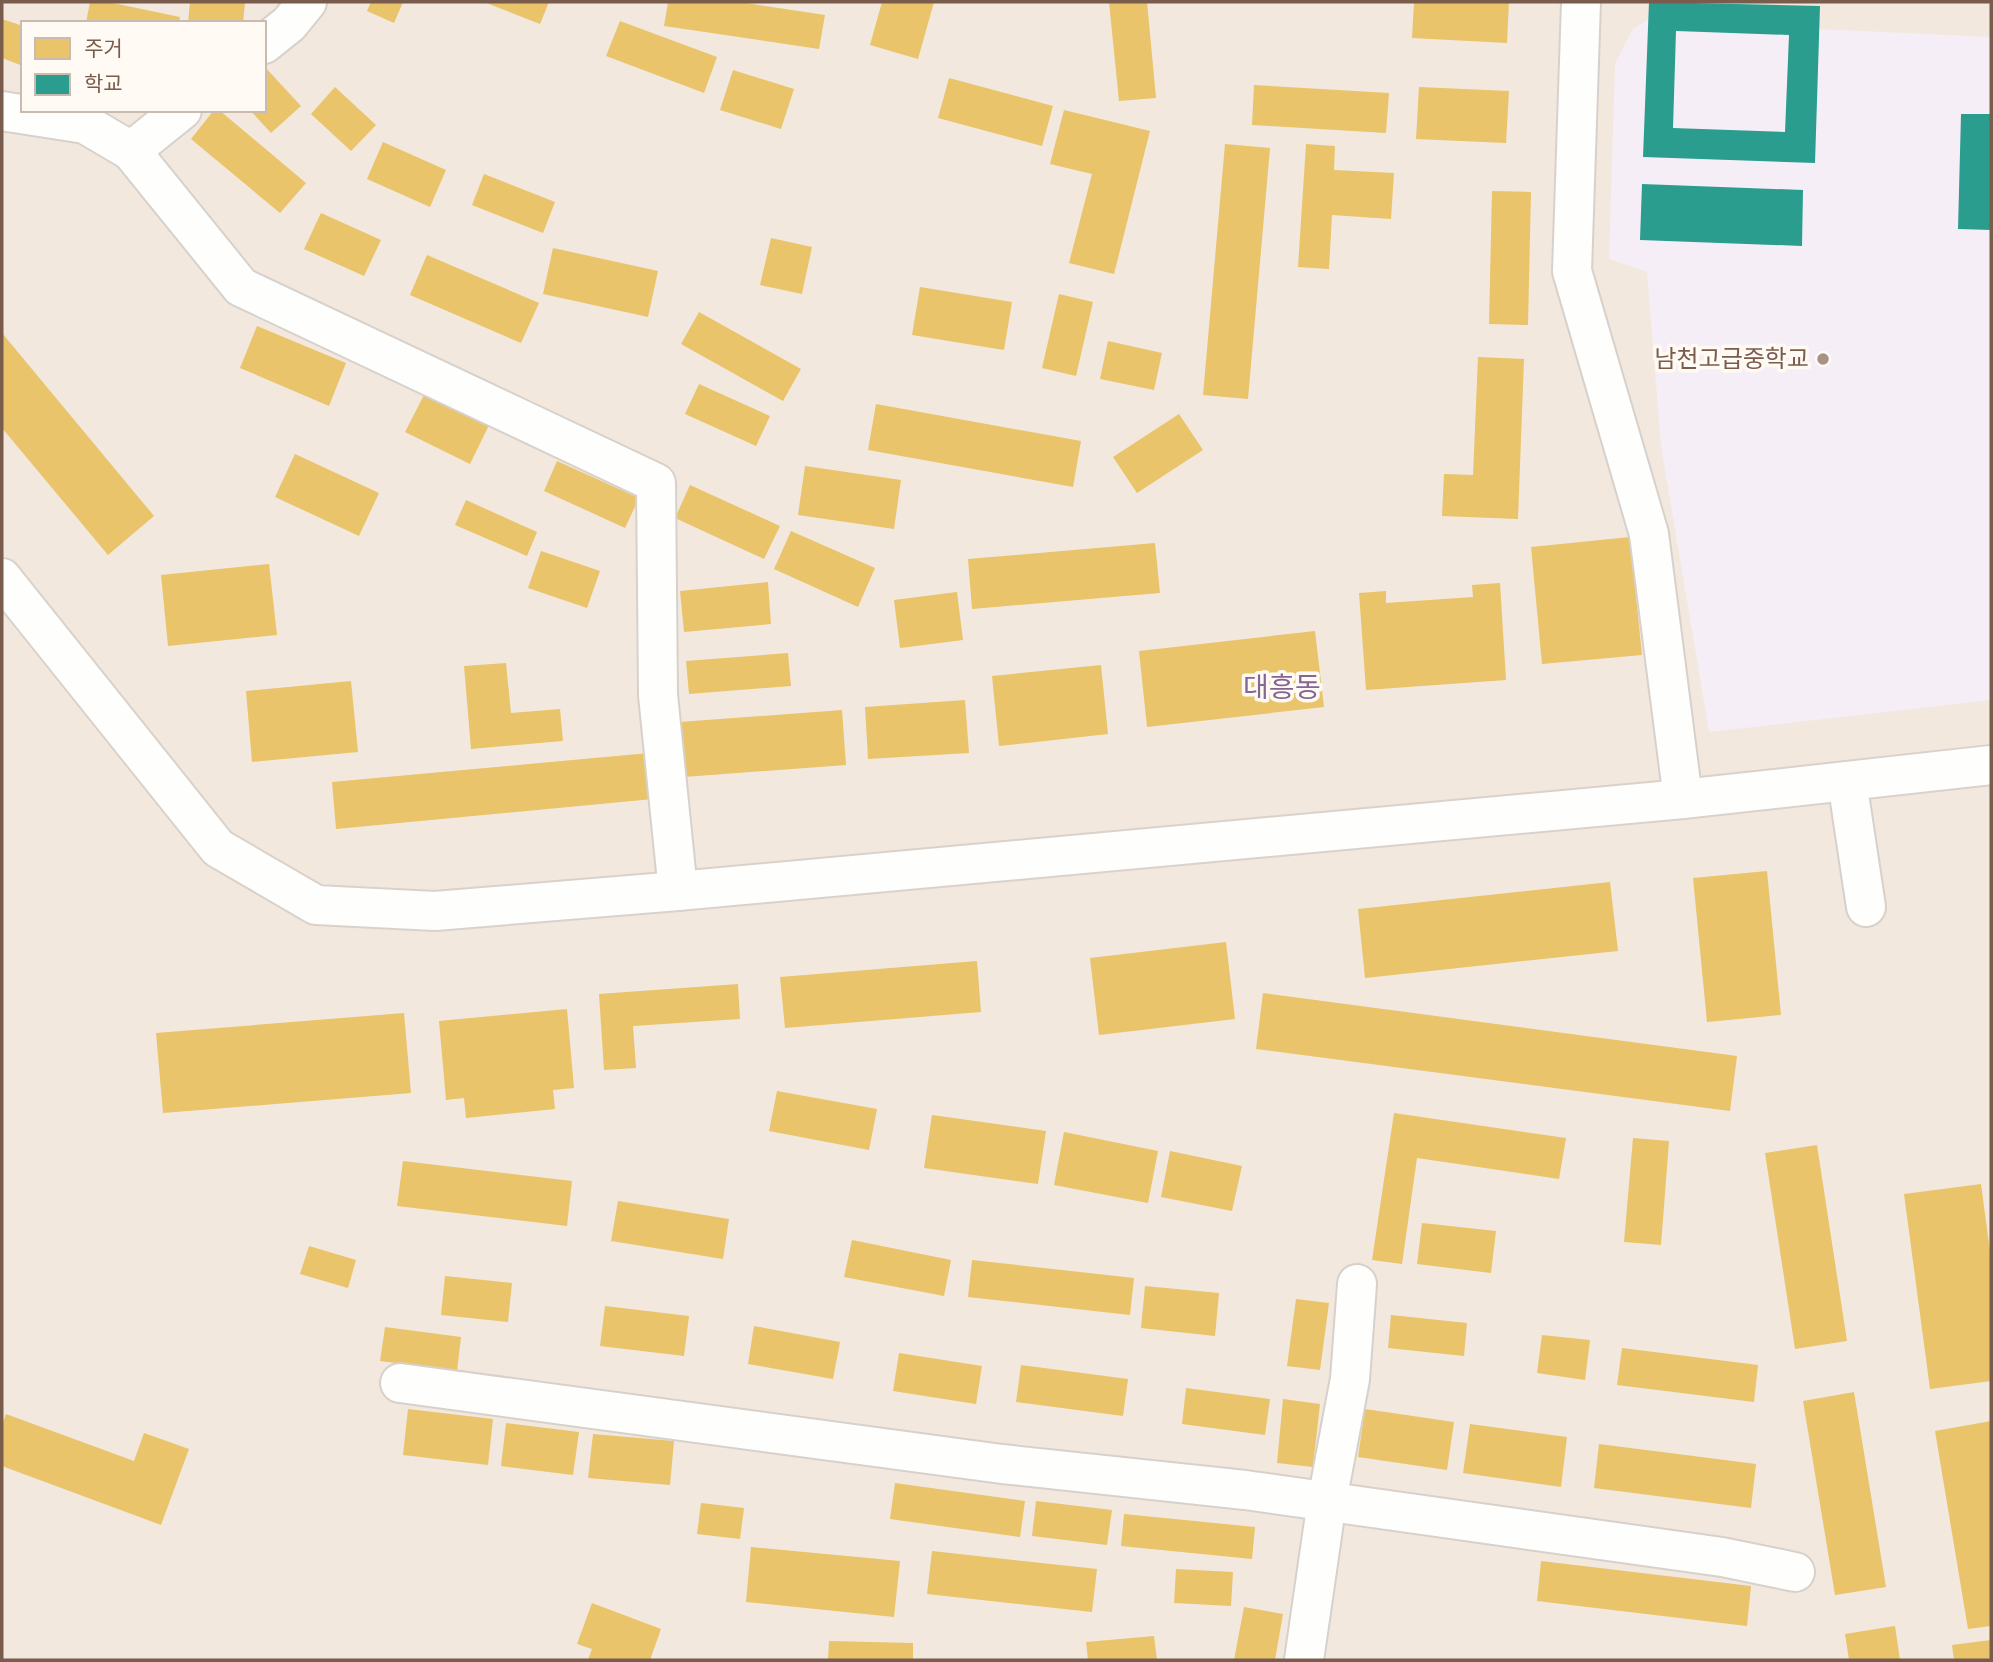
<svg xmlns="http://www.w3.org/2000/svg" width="1993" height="1662" font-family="Rubik,'Noto Sans KR',sans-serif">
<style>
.residential{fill:#f2e8de;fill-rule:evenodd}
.education{fill:#f6eef6}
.homes{fill:#e9c46a}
.schools{fill:#2a9d8f;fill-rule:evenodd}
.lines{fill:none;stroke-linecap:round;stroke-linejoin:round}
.minor-casing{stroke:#d7d1cb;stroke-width:42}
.secondary-casing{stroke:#d9d2cb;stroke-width:42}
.minor{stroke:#fefefd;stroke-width:38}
.secondary{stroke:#fefefd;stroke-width:38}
.poi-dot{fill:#a69286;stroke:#fffaf3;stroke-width:2.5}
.labels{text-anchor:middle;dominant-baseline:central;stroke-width:7;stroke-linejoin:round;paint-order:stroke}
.poi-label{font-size:24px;fill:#7a5c4d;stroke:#fffaf3;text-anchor:end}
.quarter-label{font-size:28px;fill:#846695;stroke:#fffaf3}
</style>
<rect width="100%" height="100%" fill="#f9f5f0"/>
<!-- residential -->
<path class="residential" d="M2 2H1991V1660H2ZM23 23H264V110H23Z"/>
<!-- education -->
<polygon class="education" points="1660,12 1818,29 1991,37 1991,700 1709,732 1661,446 1647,272 1609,259 1615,64 1633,29"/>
<!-- homes -->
<g class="homes">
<polygon points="90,2 108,2 180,17 179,23 86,23"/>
<polygon points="190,2 245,3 243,23 188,23"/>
<polygon points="371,2 403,2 394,23 367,11"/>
<polygon points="484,2 549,2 540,24"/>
<polygon points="668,2 739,2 825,15 819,49 664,26"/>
<polygon points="882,2 934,2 918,59 870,45"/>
<polygon points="1109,2 1147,2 1156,98 1119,101"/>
<polygon points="1414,2 1509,2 1507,43 1412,38"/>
<polygon points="2,19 23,26 23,66 2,58"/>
<polygon points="620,21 717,57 704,93 606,56"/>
<polygon points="264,66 301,106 271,133 250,110 264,110"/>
<polygon points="733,70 794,89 781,129 720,110"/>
<polygon points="949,78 1053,106 1042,146 938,118"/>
<polygon points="1254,85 1389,93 1386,133 1252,125"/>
<polygon points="335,87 376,125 351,151 311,114"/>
<polygon points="1419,87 1509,91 1506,143 1416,139"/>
<polygon points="214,110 219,110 306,183 280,213 191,139"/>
<polygon points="1064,110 1150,131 1114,274 1069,263 1092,174 1050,164"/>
<polygon points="383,142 446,170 430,207 367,179"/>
<polygon points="1225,144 1270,148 1248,399 1203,395"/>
<polygon points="1306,144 1335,146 1334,170 1394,173 1391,219 1332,215 1329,269 1298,267"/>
<polygon points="484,174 555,202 543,233 472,205"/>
<polygon points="1492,191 1531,192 1528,325 1489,324"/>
<polygon points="321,213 381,240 364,276 304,249"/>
<polygon points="771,238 812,247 802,294 760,285"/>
<polygon points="553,248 658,271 648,317 543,294"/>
<polygon points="427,255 539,303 521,343 410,295"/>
<polygon points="920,287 1012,302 1004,350 912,335"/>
<polygon points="1059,294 1093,302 1076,376 1042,368"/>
<polygon points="699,312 801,369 783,401 681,344"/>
<polygon points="257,326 346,363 329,406 240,368"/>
<polygon points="2,333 154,516 108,555 2,428"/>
<polygon points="1108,341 1162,353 1154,390 1100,379"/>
<polygon points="1478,357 1524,359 1518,519 1442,516 1444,474 1473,475"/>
<polygon points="699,384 770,416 756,446 685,414"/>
<polygon points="425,393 489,425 470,464 405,432"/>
<polygon points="876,404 1081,441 1073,487 868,450"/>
<polygon points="1179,414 1203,450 1137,493 1113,457"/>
<polygon points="295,454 379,493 359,536 275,497"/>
<polygon points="557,461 639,498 625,528 544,491"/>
<polygon points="805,466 901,480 894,529 798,515"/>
<polygon points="690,485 780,526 764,559 675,518"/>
<polygon points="466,500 537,532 527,556 455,525"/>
<polygon points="791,531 875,568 858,607 774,569"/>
<polygon points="1630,537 1642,655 1542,664 1531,547"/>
<polygon points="1155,543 1160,593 972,609 968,559"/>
<polygon points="541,551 600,571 587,608 528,588"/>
<polygon points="269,564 277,635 168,646 161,575"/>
<polygon points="768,582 771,624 684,632 680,591"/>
<polygon points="1500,583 1506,680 1366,690 1359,593 1386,591 1386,603 1473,597 1472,585"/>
<polygon points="957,592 963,640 900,648 894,600"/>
<polygon points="1315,631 1324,707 1147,727 1139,651"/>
<polygon points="788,653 791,686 689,694 686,661"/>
<polygon points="506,663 511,713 560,709 563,741 471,749 464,666"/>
<polygon points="1101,665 1108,734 999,746 992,676"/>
<polygon points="351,681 358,752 252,762 246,691"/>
<polygon points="965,700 969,753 868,759 865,707"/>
<polygon points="842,710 846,765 684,777 680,722"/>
<polygon points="649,753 653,799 336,829 332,782"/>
<polygon points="1767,871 1781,1015 1707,1022 1693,878"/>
<polygon points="1610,882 1618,951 1365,978 1358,909"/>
<polygon points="1226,942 1235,1019 1099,1035 1090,958"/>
<polygon points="977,961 981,1012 785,1028 780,977"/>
<polygon points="738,984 740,1019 633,1026 636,1068 604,1070 599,994"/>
<polygon points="1263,993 1737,1056 1730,1111 1256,1049"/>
<polygon points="567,1009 574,1088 553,1090 555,1109 466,1118 464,1098 446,1100 439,1021"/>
<polygon points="404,1013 411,1093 163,1113 156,1033"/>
<polygon points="777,1091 877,1109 869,1150 769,1131"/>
<polygon points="1394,1113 1566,1138 1559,1179 1417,1158 1402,1264 1372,1260"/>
<polygon points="932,1115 1046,1131 1038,1184 924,1168"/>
<polygon points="1064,1132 1158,1151 1148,1203 1054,1185"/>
<polygon points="1633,1138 1669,1141 1661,1245 1624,1242"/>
<polygon points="1817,1145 1847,1341 1795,1349 1765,1153"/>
<polygon points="1170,1151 1242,1166 1232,1211 1161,1197"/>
<polygon points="403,1161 572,1181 567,1226 397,1206"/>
<polygon points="1981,1184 1991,1259 1991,1381 1930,1389 1904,1194"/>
<polygon points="618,1201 729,1219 723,1259 611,1241"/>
<polygon points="1422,1223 1496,1231 1491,1273 1417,1264"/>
<polygon points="852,1240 951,1260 944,1296 844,1277"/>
<polygon points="309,1246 356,1260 348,1288 300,1274"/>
<polygon points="972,1260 1134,1278 1130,1315 968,1297"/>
<polygon points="445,1276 512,1283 508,1322 441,1315"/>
<polygon points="1145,1286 1219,1293 1215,1336 1141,1328"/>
<polygon points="1296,1299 1329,1303 1320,1370 1287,1366"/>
<polygon points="605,1306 689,1316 684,1356 600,1346"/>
<polygon points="1391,1315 1467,1323 1464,1356 1388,1348"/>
<polygon points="754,1326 840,1342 833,1379 748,1364"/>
<polygon points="385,1327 461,1337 457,1371 380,1361"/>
<polygon points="1542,1335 1590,1340 1585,1380 1537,1373"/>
<polygon points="1622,1348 1758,1365 1754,1402 1617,1385"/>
<polygon points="899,1353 982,1366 976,1404 893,1391"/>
<polygon points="1021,1365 1128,1379 1123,1416 1016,1402"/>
<polygon points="1186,1388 1270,1399 1265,1435 1182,1424"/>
<polygon points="1854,1392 1886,1587 1835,1595 1803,1401"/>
<polygon points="1283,1399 1320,1404 1313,1467 1277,1463"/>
<polygon points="408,1409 493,1419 488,1465 403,1455"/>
<polygon points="1365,1409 1454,1422 1447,1470 1358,1457"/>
<polygon points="6,1414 134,1461 144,1433 189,1449 161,1525 2,1466 2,1426"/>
<polygon points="1991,1421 1991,1626 1968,1629 1935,1431"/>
<polygon points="506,1423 579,1432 573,1475 501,1466"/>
<polygon points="1470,1424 1567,1437 1561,1487 1463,1473"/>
<polygon points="593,1434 674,1441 670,1485 588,1478"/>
<polygon points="1599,1444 1756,1464 1751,1508 1594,1488"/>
<polygon points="895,1483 1025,1501 1020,1537 890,1519"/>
<polygon points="1036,1501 1112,1510 1107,1545 1032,1536"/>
<polygon points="701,1503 744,1508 740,1539 697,1534"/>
<polygon points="1124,1514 1255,1527 1252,1559 1121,1546"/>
<polygon points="751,1547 900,1561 894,1617 746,1602"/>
<polygon points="932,1551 1097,1569 1092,1612 927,1594"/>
<polygon points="1541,1561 1751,1586 1747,1626 1537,1601"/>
<polygon points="1176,1569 1233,1572 1231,1606 1174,1603"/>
<polygon points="592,1603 661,1629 650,1660 588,1660 592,1649 577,1644"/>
<polygon points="1244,1607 1283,1614 1275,1660 1234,1660"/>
<polygon points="1895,1626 1900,1660 1849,1660 1845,1634"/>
<polygon points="1154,1636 1157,1660 1088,1660 1086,1642"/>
<polygon points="1991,1640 1991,1660 1954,1660 1952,1645"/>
<polygon points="829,1641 913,1643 913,1660 828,1660"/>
</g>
<!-- schools -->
<g class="schools">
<path d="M1649 2 1820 6 1815 163 1643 157ZM1676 31 1789 35 1785 132 1673 128Z"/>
<polygon points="1961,114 1991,114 1991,230 1958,229"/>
<polygon points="1642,184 1803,190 1802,246 1640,240"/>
</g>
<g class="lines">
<defs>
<g id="minor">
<polyline points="1581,2 1572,271 1649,534 1683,799"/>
<polyline points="264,44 289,24 307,2"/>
<polyline points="2,111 85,124 131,151 241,287 656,483 658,695 678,891"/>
<polyline points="131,151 182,110"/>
<polyline points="1847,781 1866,907"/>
<polyline points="400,1383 1002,1464 1245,1490 1722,1557 1795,1572"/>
<polyline points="1304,1660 1327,1501 1350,1379 1357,1284"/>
</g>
<polyline id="secondary" points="2,578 218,848 316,905 435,911 678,891 1683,799 1991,765"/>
</defs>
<!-- minor casing -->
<use href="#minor" class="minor-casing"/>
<!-- secondary casing -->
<use href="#secondary" class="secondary-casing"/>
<!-- minor -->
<use href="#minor" class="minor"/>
<!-- secondary -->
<use href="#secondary" class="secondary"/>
</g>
<!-- markers -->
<circle class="poi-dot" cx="1823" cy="359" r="7"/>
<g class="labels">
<!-- poi labels -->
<g class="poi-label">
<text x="1809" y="359">남천고급중학교</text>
</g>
<!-- quarter labels -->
<g class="quarter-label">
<text x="1282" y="687">대흥동</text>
</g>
</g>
<!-- border -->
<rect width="1993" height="1662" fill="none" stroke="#7a5c4d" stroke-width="7"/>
<!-- legend -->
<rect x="21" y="21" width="245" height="91" fill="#fffaf3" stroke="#cabbb1" stroke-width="2"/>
<rect x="35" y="38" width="35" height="21" fill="#e9c46a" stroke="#cabbb1" stroke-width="2"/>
<text x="84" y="56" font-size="21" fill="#7a5c4d">주거</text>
<rect x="35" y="74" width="35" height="21" fill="#2a9d8f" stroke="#cabbb1" stroke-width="2"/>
<text x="84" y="91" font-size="21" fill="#7a5c4d">학교</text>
</svg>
